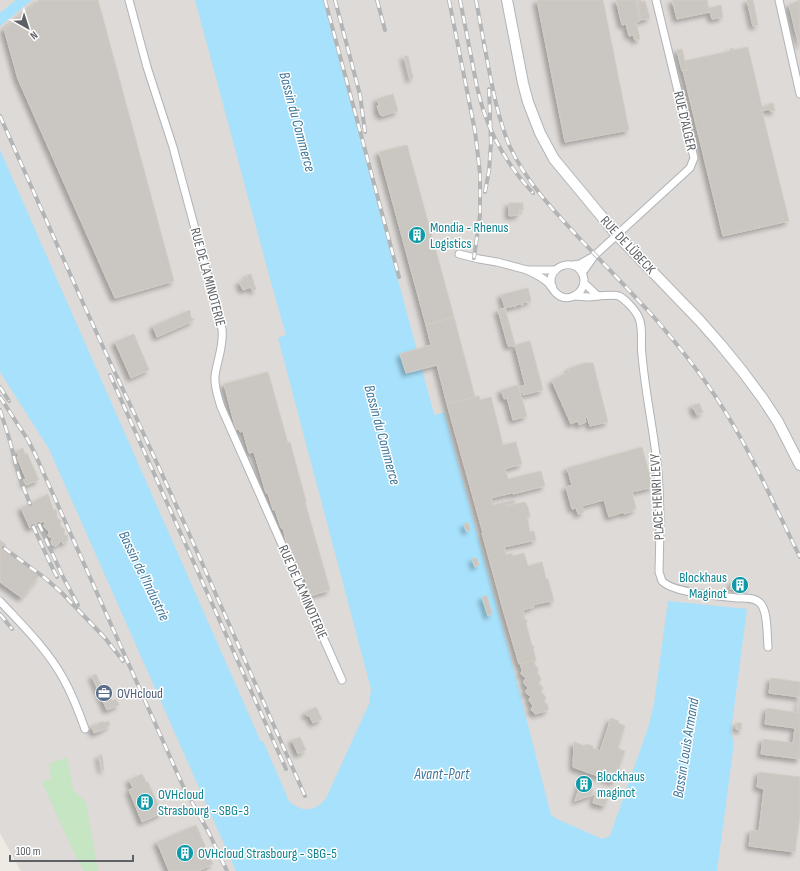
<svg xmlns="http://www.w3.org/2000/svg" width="800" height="871" font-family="'Sofia Sans Condensed',sans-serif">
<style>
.industrial{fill:#dddad7}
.green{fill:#c6e5c2}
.water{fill:#a8e1fb}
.building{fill:#cac6c1;stroke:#d3ccc3;filter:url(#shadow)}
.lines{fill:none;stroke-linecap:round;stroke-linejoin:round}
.street-casing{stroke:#b0b3b7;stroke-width:9}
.secondary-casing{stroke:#b1b5b9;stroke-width:12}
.street{stroke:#fff;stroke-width:7}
.secondary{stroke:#fff;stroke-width:10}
.rail-casing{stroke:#b3b4b5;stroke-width:4}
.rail{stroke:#fff;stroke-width:2.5;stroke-dasharray:8;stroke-linecap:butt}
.labels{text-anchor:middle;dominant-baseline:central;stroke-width:3;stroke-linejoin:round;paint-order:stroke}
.street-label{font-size:14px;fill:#5d6165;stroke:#fff}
.culture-label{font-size:14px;fill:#0d838f;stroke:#fff;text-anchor:start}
.service-label{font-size:14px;fill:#4e5e75;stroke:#fff;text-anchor:start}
.water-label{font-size:15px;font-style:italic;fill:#3f779b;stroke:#fff}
</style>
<defs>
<filter id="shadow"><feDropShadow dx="-3.5" dy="3.5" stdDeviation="2" flood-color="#0004"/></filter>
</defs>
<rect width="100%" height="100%" fill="#eeebe5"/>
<!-- industrial -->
<polygon class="industrial" points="0,0 800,0 800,871 21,871 0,833"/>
<!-- green -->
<polygon class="green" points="67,757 73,790 86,802 98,871 84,871 76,857 42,782 51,779 49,764"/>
<!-- water -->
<g class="water">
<polygon points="16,0 32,0 0,26 0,13"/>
<path d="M195 0H323L434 414 435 415 444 412 508 647 551 815 557 819 602 839 610 836 648 728 654 704 668 601 747 609 731 731 734 743 717 871H236L49 449 0 372V150L261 742 263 741 289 801C297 809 309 813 319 805 322 804 324 800 326 798L369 704 371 689 278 338 286 335 270 279Z"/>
</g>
<!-- building -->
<g class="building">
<polygon points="39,0 98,0 174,281 115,298 18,79 4,29"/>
<polygon points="537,0 603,0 629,130 565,142"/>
<polygon points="616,0 642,0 636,2 640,21 636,22 640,39 635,40 633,35 629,36 626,24 622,25"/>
<polygon points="672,0 707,0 709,8 721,5 723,17 712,19 710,12 677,19"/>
<polygon points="747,0 753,0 758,25 753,26"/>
<polygon points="800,0 800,46 795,30 789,5"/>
<polygon points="645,1 650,18 641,20 637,4 639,4 638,2"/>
<polygon points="748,47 762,107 769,105 768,104 773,103 775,111 770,111 769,109 762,111 789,221 723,236 683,71 687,70 685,61 730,51 730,49 733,48 733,50"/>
<polygon points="682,49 687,70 682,71 677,50"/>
<polygon points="404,56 408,56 413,78 410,79"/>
<polygon points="393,94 398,111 382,116 382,115 380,115 377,106 379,105 377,99"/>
<polygon points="407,145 454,317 426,325 379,152"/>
<polygon points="509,203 523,203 523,210 519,210 519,215 509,216"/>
<polygon points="251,274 256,289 253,291 251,287 243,290 239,282 248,278 247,275"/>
<polygon points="528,288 531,301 522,303 523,305 521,305 521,304 516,305 516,306 514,307 514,306 505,308 501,295"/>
<polygon points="505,308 515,345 508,346 498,310"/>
<polygon points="190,310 191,318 194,319 193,321 157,337 153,326"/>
<polygon points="454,317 475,397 447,404 437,365 406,373 400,354 431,345 426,325"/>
<polygon points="134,334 149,370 131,378 115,342"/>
<polygon points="530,341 543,390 523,395 523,392 520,393 519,387 525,385 515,345"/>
<polygon points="585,363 593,363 608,422 590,426 587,417 585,419 586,422 579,425 578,421 571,424 552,381 562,375 568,373 569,369 573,367"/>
<polygon points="268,372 288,443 290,442 306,501 305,502 330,590 310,596 305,578 302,579 297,561 295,561 293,555 292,555 289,544 287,545 283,528 281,528 275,510 273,510 268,493 266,493 254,452 249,453 243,431 240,432 239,429 236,430 224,384"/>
<polygon points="518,385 527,416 513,420 507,398 504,399 501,390"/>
<polygon points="479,396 480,400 491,397 503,445 516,442 522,464 505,469 508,479 541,471 545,486 513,494 512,493 491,498 493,505 514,500 515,503 506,505 506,506 525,502 528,507 530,516 527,517 530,532 534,531 536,540 504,547 506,555 512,553 513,556 524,553 528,566 542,562 546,579 548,579 554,601 550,602 550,601 533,605 534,607 523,610 525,620 527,619 527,622 526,623 532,646 533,645 534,648 533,649 536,660 519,664 504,613 482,533 483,533 447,404"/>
<polygon points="699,403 703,412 697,415 692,406"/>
<polygon points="642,447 653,487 632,492 636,509 632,510 633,511 624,514 624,512 609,517 604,500 582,506 584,512 578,514 576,508 572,509 566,487 572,485 567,468"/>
<polygon points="23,448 25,454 27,453 39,480 26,485 23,480 26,479 17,457 19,456 17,451"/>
<polygon points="48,494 53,509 56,510 57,512 57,518 59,519 61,521 60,525 65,530 64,535 67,535 68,538 67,541 63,543 60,541 59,544 55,546 52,545 51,541 52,538 49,537 48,536 49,531 45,528 44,526 45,521 42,522 40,518 39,518 41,523 30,528 21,508"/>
<polygon points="468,523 470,530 466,531 464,524"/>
<polygon points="0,540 6,545 3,549 39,576 22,598 0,582"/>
<polygon points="477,558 479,565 475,567 472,559"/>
<polygon points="731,581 736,583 744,583 749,582 748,586 749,589 736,588 730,589 732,584"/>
<polygon points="487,596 492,614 488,616 482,597"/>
<polygon points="534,660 535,665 538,668 538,670 537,674 539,675 541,679 539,683 539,684 542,686 543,688 541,692 546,697 544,702 547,704 548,706 548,710 546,711 535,714 531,710 532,707 533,706 529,700 531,696 529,695 526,693 526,690 528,688 524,683 524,681 526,678 521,674 522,670 520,664"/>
<polygon points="96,674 102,687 106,686 112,701 116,699 119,705 107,710 92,676"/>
<polygon points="771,678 800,682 800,759 761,754 763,739 793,743 795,728 765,724 767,708 798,713 800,697 769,693"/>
<polygon points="316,707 322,719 313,723 309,715 307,716 305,713"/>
<polygon points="611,718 619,721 618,723 625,726 618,748 625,751 614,782 573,767 574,742 585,746 586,744 593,746 593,748 600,751"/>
<polygon points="103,721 104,723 108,721 110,725 106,727 106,728 100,731 99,730 95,731 93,727 97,726 97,724"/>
<polygon points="737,723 742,723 741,730 736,729"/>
<polygon points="97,724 97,726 93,727 95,731 99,730 100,731 94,733 91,726"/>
<polygon points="300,737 306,750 298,754 292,740"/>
<polygon points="99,755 102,755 104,770 102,770"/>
<polygon points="759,772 800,777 800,816 795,852 749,846 751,830 759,831 764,789 757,787"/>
<polygon points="142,774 146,782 148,782 162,813 142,822 129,790 133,788 129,780"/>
<polygon points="582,778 593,790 592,795 575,801"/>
<polygon points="596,792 609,795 605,806 593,803"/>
<polygon points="196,825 213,864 198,871 169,871 157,842"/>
</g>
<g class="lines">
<defs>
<g id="street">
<path d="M129 0 147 67 173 147 222 329C224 346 217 360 215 376 214 387 218 397 221 407L342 680"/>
<polyline points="779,0 800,94"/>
<polyline points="459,254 479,259 497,262 527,270 555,270"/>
<polyline points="573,265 580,264 594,256"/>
<path d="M527 270C533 273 540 276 546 281 550 284 552 289 556 293 565 302 579 297 583 286 585 281 584 276 581 271 571 258 549 267 551 283 552 285 553 287 553 289"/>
<polyline points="582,273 595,255 690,168 694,158 656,0"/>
<polyline points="574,296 589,297 598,296 584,283"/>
<path d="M598 296C604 296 613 294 619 296 625 299 635 310 638 316 644 327 640 342 642 355 645 391 653 427 657 463 661 499 660 536 659 572 660 575 661 578 662 581 673 593 720 596 736 598 744 598 754 597 760 603 768 610 767 636 768 647"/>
<path d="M0 601C22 625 47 649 63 678 72 694 79 712 85 729"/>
</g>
<polyline id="secondary" points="507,0 523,83 528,102 540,133 554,159 617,235 700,321 721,345 743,372 763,399 778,422 800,465"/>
</defs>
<!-- street casing -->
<use href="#street" class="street-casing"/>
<!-- secondary casing -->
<use href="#secondary" class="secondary-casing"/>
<!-- street -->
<use href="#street" class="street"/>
<!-- secondary -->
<use href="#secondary" class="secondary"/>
<defs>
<g id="rail">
<polyline points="325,0 399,277"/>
<polyline points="335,0 360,95 365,132"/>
<polyline points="377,0 385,30"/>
<polyline points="449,0 475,131 480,173 480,215 474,258"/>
<path d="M460 0C464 20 468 40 472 61 475 78 478 95 484 112 494 142 511 169 533 193"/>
<polyline points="476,0 485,49"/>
<path d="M484 44C491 79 496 114 510 147 527 183 554 211 581 240 605 265 629 290 652 315 679 346 705 378 726 413 754 458 776 509 800 557"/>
<polyline points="0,116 83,303 110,362 135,415 187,529 305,796"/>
<polyline points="485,192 489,171 491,143 489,89"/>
<polyline points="110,375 286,769"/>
<polyline points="0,387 9,401"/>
<polyline points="0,397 28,440 36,456 183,786 209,833 227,871"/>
<polyline points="0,410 9,438 19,476 30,504"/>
<polyline points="39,524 63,577 78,605"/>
<polyline points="33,526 50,563 57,577"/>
<polyline points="4,548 45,578 62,593 105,638 123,661"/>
<polyline points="0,614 12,629"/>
</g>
</defs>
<!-- rail casing -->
<use href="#rail" class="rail-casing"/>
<!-- rail -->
<use href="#rail" class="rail"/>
</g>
<!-- icons -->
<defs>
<symbol id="building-disc" viewBox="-11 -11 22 22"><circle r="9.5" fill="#0f9aa8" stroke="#fff"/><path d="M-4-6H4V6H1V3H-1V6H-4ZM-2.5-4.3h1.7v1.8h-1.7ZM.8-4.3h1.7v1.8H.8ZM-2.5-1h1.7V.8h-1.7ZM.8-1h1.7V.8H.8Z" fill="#fff"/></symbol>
<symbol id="office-disc" viewBox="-11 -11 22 22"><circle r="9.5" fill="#5c6f8a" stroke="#fff"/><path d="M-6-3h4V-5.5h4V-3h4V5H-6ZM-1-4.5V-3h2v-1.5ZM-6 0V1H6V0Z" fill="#fff"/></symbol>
</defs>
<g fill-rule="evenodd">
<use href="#building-disc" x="407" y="225" width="20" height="20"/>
<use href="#building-disc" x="730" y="575" width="20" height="20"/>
<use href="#office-disc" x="94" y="683" width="20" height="20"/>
<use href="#building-disc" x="574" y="774" width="20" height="20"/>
<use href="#building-disc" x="135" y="792" width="20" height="20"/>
<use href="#building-disc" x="175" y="843" width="20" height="20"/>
</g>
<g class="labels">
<!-- street labels -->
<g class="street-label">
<text transform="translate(685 121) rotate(77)">RUE D'ALGER</text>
<text transform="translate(628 245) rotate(47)">RUE DE LÜBECK</text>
<text transform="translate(208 277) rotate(75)">RUE DE LA MINOTERIE</text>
<text transform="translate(657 497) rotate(-93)">PLACE HENRI LEVY</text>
<text transform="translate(303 592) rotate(66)">RUE DE LA MINOTERIE</text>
</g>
<!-- culture labels -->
<g class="culture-label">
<text x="430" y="227">Mondia - Rhenus<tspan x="430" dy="16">Logistics</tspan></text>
<text x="727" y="577" text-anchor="end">Blockhaus<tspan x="727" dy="16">Maginot</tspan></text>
<text x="597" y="776">Blockhaus<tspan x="597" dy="16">maginot</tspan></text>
<text x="158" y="794">OVHcloud<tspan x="158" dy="16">Strasbourg - SBG-3</tspan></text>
<text x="198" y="853">OVHcloud Strasbourg - SBG-5</text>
</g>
<!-- service labels -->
<g class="service-label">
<text x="117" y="693">OVHcloud</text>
</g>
<!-- water labels -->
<g class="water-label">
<text transform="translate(297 122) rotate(75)">Bassin du Commerce</text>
<text transform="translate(382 435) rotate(75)">Bassin du Commerce</text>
<text transform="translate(144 576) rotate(64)">Bassin de l'Industrie</text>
<text transform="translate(686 748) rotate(-81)">Bassin Louis Armand</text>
<text x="442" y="774">Avant-Port</text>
</g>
</g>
<!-- north arrow -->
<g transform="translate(28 28) rotate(141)" stroke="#ffffff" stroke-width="3" paint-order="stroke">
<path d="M0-3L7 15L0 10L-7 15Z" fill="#5d6165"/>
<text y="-6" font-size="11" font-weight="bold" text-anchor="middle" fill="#5d6165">N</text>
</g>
<!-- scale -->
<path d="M10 855v6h123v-6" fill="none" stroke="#5d6165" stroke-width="2"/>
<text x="16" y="855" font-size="12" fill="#5d6165" stroke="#ffffff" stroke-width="3" paint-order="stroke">100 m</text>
</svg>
